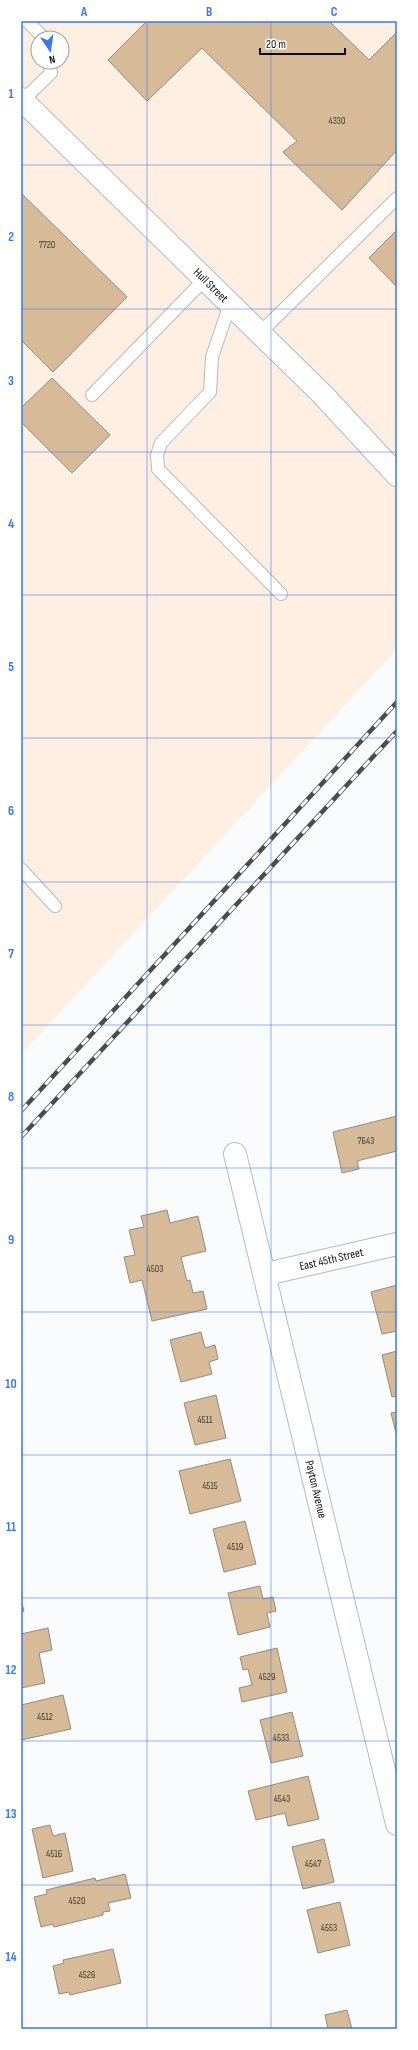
<svg xmlns="http://www.w3.org/2000/svg" width="418" height="2050" font-family="'Sofia Sans Condensed',sans-serif">
<style>
.industrial{fill:#ffeee2;fill-rule:evenodd}
.building{fill:#d7bb99;stroke:#928a81}
.lines{fill:none;stroke-linecap:round;stroke-linejoin:round}
.service-casing{stroke:#b3bbc5;stroke-width:14}
.minor-casing{stroke:#b3bbc5;stroke-width:24}
.service{stroke:#fff;stroke-width:12}
.minor{stroke:#fff;stroke-width:22}
.rail-casing{stroke:#4a4c50;stroke-width:4.5}
.rail{stroke:#fff;stroke-width:3;stroke-dasharray:9;stroke-linecap:butt}
.grid{fill:none;stroke:#3b78e7;stroke-width:1;stroke-opacity:0.55}
.labels{text-anchor:middle;dominant-baseline:central;stroke-width:4;stroke-linejoin:round;paint-order:stroke}
.number-label{font-size:10px;fill:#3e3833}
.street-label{font-size:12px;fill:#0b0d11;stroke:#fff}
.neatline{fill:none;stroke:#3b78e7;stroke-width:1.5}
.grid-label{font-size:13px;text-anchor:middle;font-weight:bold;fill:#3b78e7}
</style>
<rect width="100%" height="100%" fill="#fafbfd"/>
<!-- industrial -->
<path class="industrial" d="M21 21H397V649L21 1054ZM38 38H62V62H38Z"/>
<!-- building -->
<g class="building">
<polygon points="147,21 329,21 369,60 397,32 397,150 342,210 283,152 297,141 202,48 147,101 108,60"/>
<polygon points="21,193 127,297 53,372 21,340"/>
<polygon points="397,230 397,287 369,258"/>
<polygon points="52,378 110,435 72,473 21,422 21,408"/>
<polygon points="397,1116 397,1151 357,1161 359,1169 342,1173 333,1132"/>
<polygon points="167,1210 170,1223 198,1216 206,1251 181,1257 187,1281 190,1280 193,1293 203,1291 207,1309 152,1321 142,1280 130,1283 124,1257 135,1255 129,1230 144,1227 141,1216"/>
<polygon points="397,1285 397,1331 382,1334 371,1292"/>
<polygon points="201,1332 205,1348 215,1345 218,1359 209,1362 212,1374 181,1382 170,1340"/>
<polygon points="397,1351 397,1396 392,1397 382,1355"/>
<polygon points="216,1395 226,1438 195,1445 184,1403"/>
<polygon points="397,1412 397,1437 391,1413"/>
<polygon points="230,1459 241,1501 190,1514 179,1471"/>
<polygon points="245,1521 256,1564 224,1572 213,1529"/>
<polygon points="260,1586 263,1599 273,1597 276,1611 267,1613 270,1627 238,1635 228,1593"/>
<polygon points="21,1600 24,1611 21,1612"/>
<polygon points="48,1628 52,1650 39,1653 45,1683 21,1688 21,1634"/>
<polygon points="277,1648 287,1692 242,1702 239,1688 252,1685 248,1669 243,1670 240,1657"/>
<polygon points="63,1695 71,1729 21,1740 21,1705"/>
<polygon points="292,1712 303,1756 271,1763 260,1720"/>
<polygon points="308,1776 319,1819 288,1826 285,1813 256,1820 248,1791"/>
<polygon points="50,1825 53,1836 65,1833 73,1871 43,1878 32,1829"/>
<polygon points="324,1839 334,1882 303,1889 292,1847"/>
<polygon points="125,1874 131,1898 108,1903 110,1911 103,1912 103,1915 54,1927 53,1924 41,1927 34,1897 47,1894 46,1890 95,1878 96,1881"/>
<polygon points="340,1902 350,1945 318,1953 307,1910"/>
<polygon points="113,1949 121,1983 70,1995 69,1992 59,1994 53,1966 64,1963 63,1960"/>
<polygon points="347,2010 352,2029 328,2029 325,2015"/>
</g>
<g class="lines">
<defs>
<g id="service">
<polyline points="27,21 44,38"/>
<polyline points="23,100 51,73 49,62"/>
<polyline points="230,304 212,357 210,392 161,443 157,455 158,469 281,594"/>
<polyline points="260,333 397,198"/>
<polyline points="92,395 205,279"/>
<polyline points="21,869 55,906"/>
</g>
<g id="minor">
<path id="s1" d="M21 99 323 395 397 475"/>
<path id="s2" d="M235 1154 397 1824"/>
<path id="s3" d="M266 1274 397 1244"/>
</g>
</defs>
<!-- service casing -->
<use href="#service" class="service-casing"/>
<!-- minor casing -->
<use href="#minor" class="minor-casing"/>
<!-- service -->
<use href="#service" class="service"/>
<!-- minor -->
<use href="#minor" class="minor"/>
<defs>
<g id="rail">
<polyline points="21,1111 397,702"/>
<polyline points="21,1137 397,731"/>
</g>
</defs>
<!-- rail casing -->
<use href="#rail" class="rail-casing"/>
<!-- rail -->
<use href="#rail" class="rail"/>
</g>
<!-- grid -->
<path class="grid" d="M147 21V2029M271 21V2029M21 165H397M21 309H397M21 452H397M21 595H397M21 738H397M21 882H397M21 1025H397M21 1168H397M21 1312H397M21 1455H397M21 1598H397M21 1741H397M21 1885H397"/>
<g class="labels">
<!-- number labels -->
<g class="number-label">
<text x="337" y="121">4330</text>
<text x="47" y="245">7720</text>
<text x="366" y="1141">7643</text>
<text x="155" y="1269">4503</text>
<text x="205" y="1420">4511</text>
<text x="210" y="1486">4515</text>
<text x="235" y="1547">4519</text>
<text x="267" y="1677">4529</text>
<text x="45" y="1717">4512</text>
<text x="281" y="1738">4533</text>
<text x="282" y="1799">4543</text>
<text x="54" y="1854">4516</text>
<text x="313" y="1864">4547</text>
<text x="77" y="1901">4520</text>
<text x="329" y="1928">4553</text>
<text x="87" y="1975">4526</text>
</g>
<!-- street labels -->
<g class="street-label">
<text stroke="none"><textPath href="#s1" startOffset="266">Hull Street</textPath></text>
<text stroke="none"><textPath href="#s3" startOffset="67">East 45th Street</textPath></text>
<text stroke="none"><textPath href="#s2" startOffset="345">Payton Avenue</textPath></text>
</g>
</g>
<!-- border -->
<rect width="418" height="2050" fill="none" stroke="#ffffff" stroke-width="44"/>
<!-- north arrow -->
<g transform="translate(50 50) rotate(167)"><circle r="19" fill="#ffffff" stroke="#9d9ea0"/>
<path d="M0-3L7 15L0 10L-7 15Z" fill="#3b78e7"/>
<text y="-6" font-size="11" font-weight="bold" text-anchor="middle" fill="#0b0d11">N</text>
</g>
<!-- scale -->
<path d="M260 48v6h85v-6" fill="none" stroke="#0b0d11" stroke-width="2"/>
<text x="266" y="48" font-size="12" fill="#0b0d11" stroke="#ffffff" stroke-width="3" paint-order="stroke">20 m</text>
<rect x="22" y="22" width="374" height="2006" class="neatline"/>
<g class="grid-label">
<text x="84" y="16">A</text>
<text x="209" y="16">B</text>
<text x="334" y="16">C</text>
<text x="11" y="98">1</text>
<text x="11" y="241">2</text>
<text x="11" y="385">3</text>
<text x="11" y="528">4</text>
<text x="11" y="671">5</text>
<text x="11" y="815">6</text>
<text x="11" y="958">7</text>
<text x="11" y="1101">8</text>
<text x="11" y="1244">9</text>
<text x="11" y="1388">10</text>
<text x="11" y="1531">11</text>
<text x="11" y="1674">12</text>
<text x="11" y="1818">13</text>
<text x="11" y="1961">14</text>
</g>
</svg>
